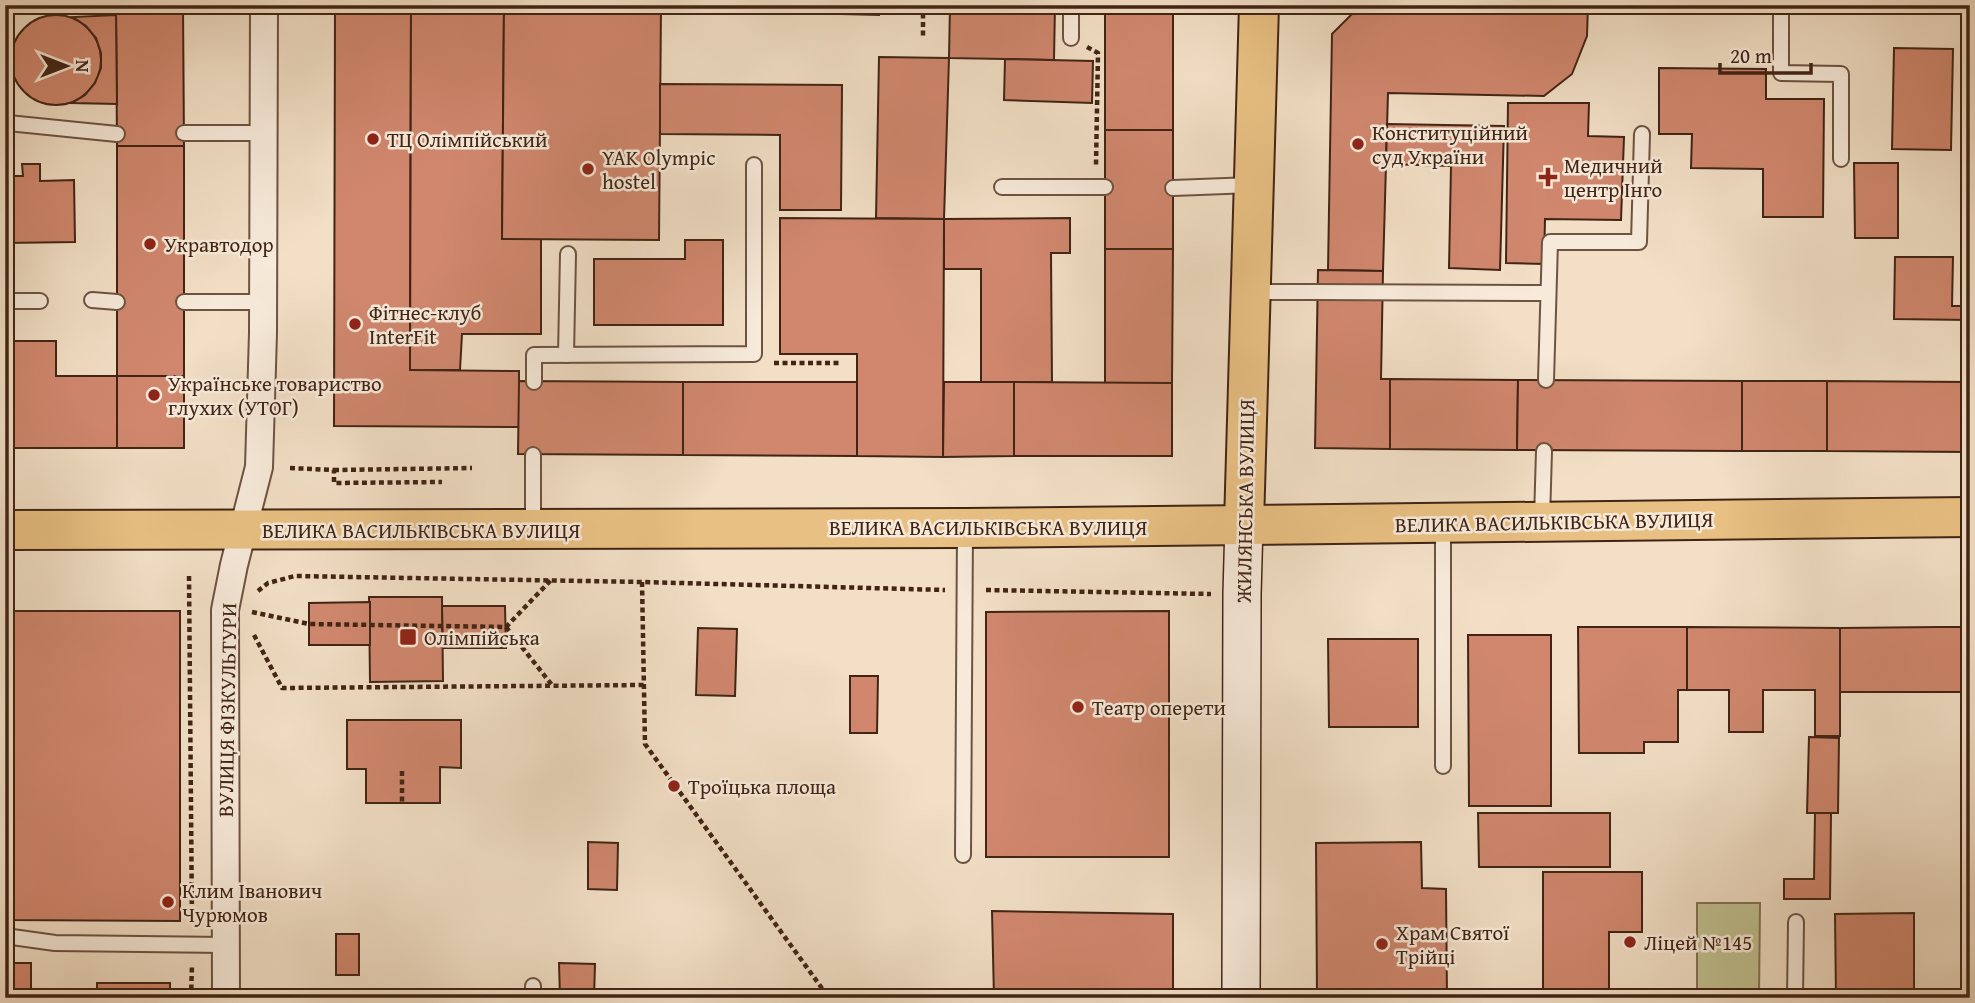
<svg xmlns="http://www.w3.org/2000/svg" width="1975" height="1003" font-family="'Gentium Book Plus',serif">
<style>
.green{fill:#c1c090;stroke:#817252;stroke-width:2}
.building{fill:#d0876e;stroke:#412415;stroke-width:2}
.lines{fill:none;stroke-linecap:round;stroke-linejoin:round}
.lane-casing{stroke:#6d5341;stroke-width:18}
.street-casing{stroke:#6d5341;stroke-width:30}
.secondary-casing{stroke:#412415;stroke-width:40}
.primary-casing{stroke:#412415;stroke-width:42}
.path{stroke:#412415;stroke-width:4.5;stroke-dasharray:5 3.5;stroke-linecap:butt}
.lane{stroke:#f7eada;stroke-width:14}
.street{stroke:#f7eada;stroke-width:26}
.secondary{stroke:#f7eada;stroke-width:37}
.primary{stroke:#e9c083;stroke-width:38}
.poi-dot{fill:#8f2418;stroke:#f7eada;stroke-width:2.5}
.labels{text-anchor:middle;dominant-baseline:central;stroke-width:5;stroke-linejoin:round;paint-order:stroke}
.poi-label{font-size:21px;fill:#412415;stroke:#f7eada;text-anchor:start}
.street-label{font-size:21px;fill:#412415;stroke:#f7eada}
</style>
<rect width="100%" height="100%" fill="#f2dfc6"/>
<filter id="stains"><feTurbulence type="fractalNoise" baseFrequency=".00286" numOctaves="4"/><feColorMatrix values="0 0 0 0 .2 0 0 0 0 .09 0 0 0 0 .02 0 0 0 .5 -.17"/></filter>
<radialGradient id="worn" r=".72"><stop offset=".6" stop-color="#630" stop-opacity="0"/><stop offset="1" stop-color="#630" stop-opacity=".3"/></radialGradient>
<!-- green -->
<polygon class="green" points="1697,903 1760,903 1759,998 1697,998"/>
<!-- building -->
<g class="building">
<polygon points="116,5 183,5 184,146 117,146"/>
<polygon points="335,5 411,5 410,370 519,371 519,427 334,426"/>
<polygon points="411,5 504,5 502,239 541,239 541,334 462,334 460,370 410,370"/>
<polygon points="504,5 661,5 659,240 502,239"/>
<polygon points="719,5 880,5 879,15 718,11"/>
<polygon points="950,5 1055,5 1054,60 949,58"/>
<rect x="1105" y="5" width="68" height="125"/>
<polygon points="1361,5 1588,5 1587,36 1572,74 1544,96 1388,93 1383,271 1328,270 1332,34"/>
<circle cx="56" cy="60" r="45"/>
<polygon points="116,15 117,104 72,103 85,95 95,83 101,68 101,53 96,38 86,26 73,17"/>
<polygon points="1894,48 1953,49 1951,150 1892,149"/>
<polygon points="879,57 949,58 944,219 876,218"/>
<polygon points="1005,59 1093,61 1092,103 1004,100"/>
<polygon points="1659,68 1766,69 1766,99 1824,99 1823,217 1763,217 1763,169 1691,168 1692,134 1659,134"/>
<polygon points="660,84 842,85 841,210 780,210 780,135 660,134"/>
<polygon points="1508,103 1589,103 1588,136 1624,137 1621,220 1545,219 1544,264 1506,263"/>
<polygon points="1387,124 1504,126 1500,270 1449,268 1451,166 1386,164"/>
<rect x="1105" y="130" width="68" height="119"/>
<rect x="117" y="146" width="67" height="230"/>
<polygon points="1854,163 1898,163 1898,238 1855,238"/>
<polygon points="22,164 40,164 40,181 74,180 75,242 5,243 5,176 23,176"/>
<polygon points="780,218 944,219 943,457 857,456 857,354 780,354"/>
<polygon points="1070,218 1070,253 1051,253 1052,382 981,383 981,269 944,269 944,219"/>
<polygon points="685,240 723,240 723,325 594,325 594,259 685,259"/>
<polygon points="1105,249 1173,249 1172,383 1105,383"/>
<polygon points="1895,257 1953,257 1952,306 1970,306 1970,320 1894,319"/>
<polygon points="1318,270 1383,271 1381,379 1390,379 1390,449 1315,448"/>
<polygon points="5,341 56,341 56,376 117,376 117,448 5,448"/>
<rect x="117" y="376" width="67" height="72"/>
<polygon points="1390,379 1518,380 1517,450 1390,449"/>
<polygon points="1518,380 1742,381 1742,451 1517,450"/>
<polygon points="519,381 683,382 683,455 518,454"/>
<rect x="1742" y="381" width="85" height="70"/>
<polygon points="1827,381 1970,382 1970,452 1827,451"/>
<polygon points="683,382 857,382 857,456 683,455"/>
<polygon points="944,382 1014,382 1014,456 943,457"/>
<polygon points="1014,382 1172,383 1172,456 1014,456"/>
<polygon points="369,597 442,597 443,681 370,682"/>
<polygon points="370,602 370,645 309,645 309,603"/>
<polygon points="442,606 505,606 506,648 443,648"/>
<polygon points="5,611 180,611 180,921 5,920"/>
<polygon points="1169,611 1169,857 986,857 986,612"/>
<polygon points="1578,627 1687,627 1687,690 1678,690 1678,742 1644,742 1644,753 1579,753"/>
<polygon points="1687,627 1840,628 1840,736 1815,736 1815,690 1763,690 1763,732 1729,732 1729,690 1687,690"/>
<polygon points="1939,627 1970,627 1970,692 1840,692 1840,628"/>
<polygon points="698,628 737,629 735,696 696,695"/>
<polygon points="1468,635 1551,635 1551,806 1469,806"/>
<polygon points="1328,639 1418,639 1418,727 1329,727"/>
<polygon points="850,676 878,676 877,733 850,733"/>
<polygon points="347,720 461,720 461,768 440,767 440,803 366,803 366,769 347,769"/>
<polygon points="1809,737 1839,738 1838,813 1807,813"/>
<polygon points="1478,813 1610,813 1610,867 1479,867"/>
<polygon points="1815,813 1831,813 1830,899 1784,899 1784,879 1814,879"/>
<polygon points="588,842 618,843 617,890 588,889"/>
<polygon points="1421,842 1422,888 1446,889 1447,998 1317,998 1316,843"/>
<polygon points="1543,872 1642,872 1642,932 1609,932 1609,998 1543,998"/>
<polygon points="992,911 1173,914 1173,998 994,998"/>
<polygon points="1914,913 1914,998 1836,998 1835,914"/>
<rect x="336" y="934" width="23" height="41"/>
<rect x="5" y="963" width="26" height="35"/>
<polygon points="559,963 595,964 594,998 560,998"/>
<rect x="97" y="983" width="73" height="15"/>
</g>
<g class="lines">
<defs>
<g id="lane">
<polyline points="1071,5 1071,38"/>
<polyline points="1781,5 1781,73 1841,74 1841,159"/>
<polyline points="8,123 117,134"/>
<polyline points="184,133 263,133"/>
<polyline points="1002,187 1105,187"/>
<polyline points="1173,188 1252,185"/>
<polyline points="1252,292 1318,292"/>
<polyline points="1312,292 1548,293"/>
<polyline points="92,300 117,302"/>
<polyline points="5,301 40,301"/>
<polyline points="184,302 263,302"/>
<polyline points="566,355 568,254"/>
<polyline points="1546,380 1550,242 1639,242 1642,134"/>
<polyline points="534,382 534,355 754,354 754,165"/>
<polyline points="533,455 533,528"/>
<polyline points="1542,519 1544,451"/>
<polyline points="1443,525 1443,766"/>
<polyline points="963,855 965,529"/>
<polyline points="5,936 55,943 226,945"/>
<polyline points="533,986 533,998"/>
<polyline points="1795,998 1796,922"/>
</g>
<polyline id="street" points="226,998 225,610 234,565 259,467 263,333 264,5"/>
<polyline id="secondary" points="1241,998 1242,594 1244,524"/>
<g id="primary">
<polyline points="1244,524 1259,5"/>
<polyline points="5,530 965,528 1970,517"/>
</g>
</defs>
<!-- lane casing -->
<use href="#lane" class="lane-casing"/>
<!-- street casing -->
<use href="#street" class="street-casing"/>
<!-- secondary casing -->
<use href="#secondary" class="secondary-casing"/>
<!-- primary casing -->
<use href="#primary" class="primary-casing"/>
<!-- path -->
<g class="path">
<polyline points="923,5 923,36"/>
<polyline points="1087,47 1098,53 1096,165"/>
<polyline points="774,363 842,363"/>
<polyline points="290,468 334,470 334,483 442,482"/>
<polyline points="334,470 472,468"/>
<polyline points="189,576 192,923"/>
<polyline points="642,582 645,744 829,998"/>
<polyline points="986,590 1211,594"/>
<polyline points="258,591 268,583 295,576 642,582 945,590"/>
<polyline points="252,612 309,624 506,627 551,580"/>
<polyline points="506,627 552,685"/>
<polyline points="254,635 282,688 644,685"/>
<polyline points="402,771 402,803"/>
<polyline points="191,998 192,964"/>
</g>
<!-- lane -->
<use href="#lane" class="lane"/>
<!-- street -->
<use href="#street" class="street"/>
<!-- secondary -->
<use href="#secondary" class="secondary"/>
<!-- primary -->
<use href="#primary" class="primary"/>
</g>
<!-- markers -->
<g class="poi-dot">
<circle cx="373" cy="139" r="7"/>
<circle cx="1358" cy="144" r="7"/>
<circle cx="588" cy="169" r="7"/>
<path d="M1544.5 166.5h7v7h7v7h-7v7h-7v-7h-7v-7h7z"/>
<circle cx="150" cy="244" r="7"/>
<circle cx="355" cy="324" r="7"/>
<circle cx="154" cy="395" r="7"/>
<rect x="399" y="628" width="18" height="18" rx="3.5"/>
<circle cx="1078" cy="707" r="7"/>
<circle cx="674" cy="786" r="7"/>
<circle cx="168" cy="902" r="7"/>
<circle cx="1630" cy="942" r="7"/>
<circle cx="1382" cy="944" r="7"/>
</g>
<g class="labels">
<!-- poi labels -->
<g class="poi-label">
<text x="1372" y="132">Конституційний<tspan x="1372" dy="24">суд України</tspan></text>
<text x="387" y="139">ТЦ Олімпійський</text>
<text x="602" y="157">YAK Olympic<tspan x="602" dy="24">hostel</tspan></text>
<text x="1564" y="165">Медичний<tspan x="1564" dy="24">центр Інго</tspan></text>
<text x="164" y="244">Укравтодор</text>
<text x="369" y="312">Фітнес-клуб<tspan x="369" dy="24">InterFit</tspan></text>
<text x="168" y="383">Українське товариство<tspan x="168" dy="24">глухих (УТОГ)</tspan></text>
<text x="424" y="637">Олімпійська</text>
<text x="1092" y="707">Театр оперети</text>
<text x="688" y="786">Троїцька площа</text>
<text x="182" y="890">Клим Іванович<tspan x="182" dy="24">Чурюмов</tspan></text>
<text x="1396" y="932">Храм Святої<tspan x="1396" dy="24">Трійці</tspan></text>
<text x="1644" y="942">Ліцей №145</text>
</g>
<!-- street labels -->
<g class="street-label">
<text transform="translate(1245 501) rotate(-89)">ЖИЛЯНСЬКА ВУЛИЦЯ</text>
<text transform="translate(1554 522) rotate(-1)">ВЕЛИКА ВАСИЛЬКІВСЬКА ВУЛИЦЯ</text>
<text x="988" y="527">ВЕЛИКА ВАСИЛЬКІВСЬКА ВУЛИЦЯ</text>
<text x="421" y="530">ВЕЛИКА ВАСИЛЬКІВСЬКА ВУЛИЦЯ</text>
<text transform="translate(227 710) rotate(-89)">ВУЛИЦЯ ФІЗКУЛЬТУРИ</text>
</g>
</g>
<!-- margin -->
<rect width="1975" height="1003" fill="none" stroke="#f2dfc6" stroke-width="28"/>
<rect x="7" y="7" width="1961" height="989" fill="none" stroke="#412415" stroke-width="3.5"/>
<rect x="14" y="14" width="1947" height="975" fill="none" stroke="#412415" stroke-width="2"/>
<!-- north arrow -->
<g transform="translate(66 66) rotate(90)" stroke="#f7eada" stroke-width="5" paint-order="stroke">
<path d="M0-5L12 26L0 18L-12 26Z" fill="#412415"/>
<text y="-10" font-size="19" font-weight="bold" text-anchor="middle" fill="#412415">N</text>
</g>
<!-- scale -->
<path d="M1720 63v10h91v-10" fill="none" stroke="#412415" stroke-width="3.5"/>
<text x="1730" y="63" font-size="21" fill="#412415" stroke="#f7eada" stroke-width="5" paint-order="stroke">20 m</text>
<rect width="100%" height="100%" filter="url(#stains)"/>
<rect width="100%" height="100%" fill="url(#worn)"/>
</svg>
